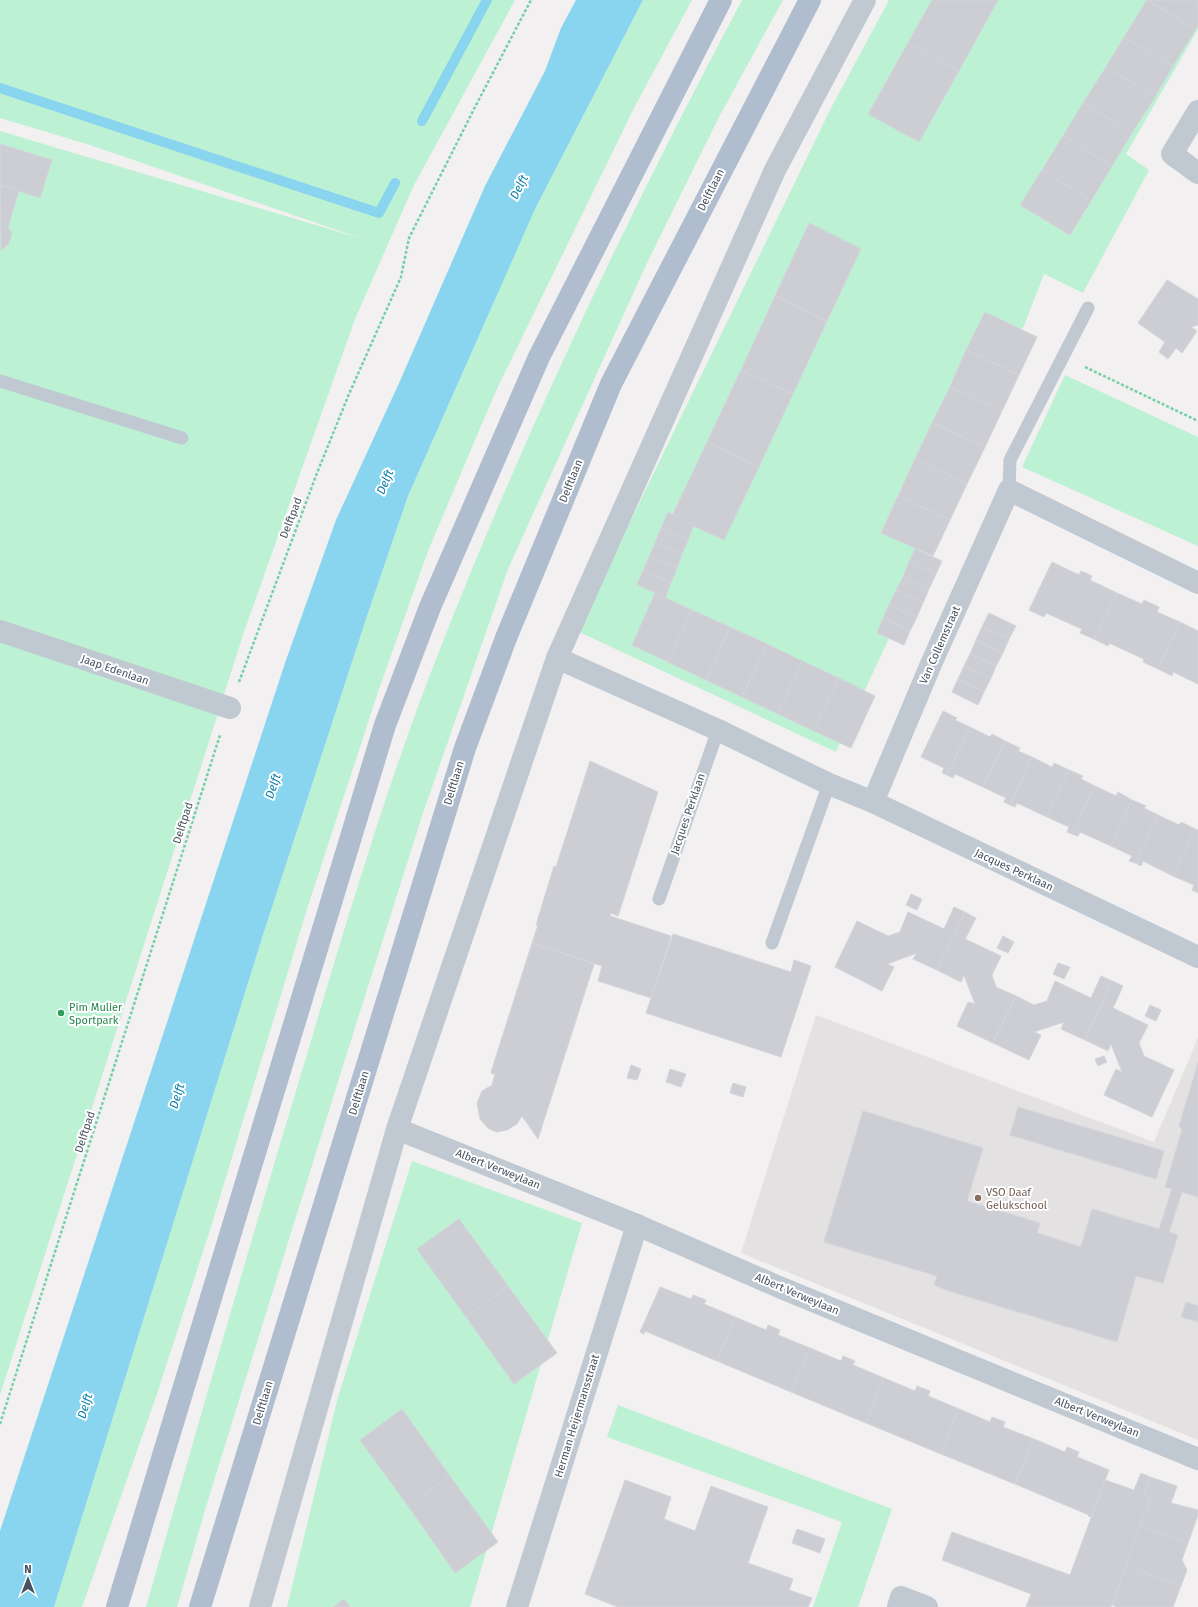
<svg xmlns="http://www.w3.org/2000/svg" width="1198" height="1607" font-family="'Fira Sans',sans-serif">
<style>
.education{fill:#e3e1e2}
.green{fill:#bdf1d4}
.water{fill:#89d4ef}
.lines{fill:none;stroke-linecap:round;stroke-linejoin:round}
.stream{stroke:#89d4ef;stroke-width:10}
.building{fill:#ccced4;stroke:#d3d5db}
.path{stroke:#74d0a7;stroke-width:2.5;stroke-dasharray:3 2;stroke-linecap:butt}
.service{stroke:#c0c9d2;stroke-width:13}
.minor{stroke:#c0c9d2;stroke-width:22}
.primary{stroke:#afbdcf;stroke-width:22}
.leisure-dot{fill:#2e9e5b;stroke:#fff;stroke-width:1.5}
.education-dot{fill:#8d6e63;stroke:#fff;stroke-width:1.5}
.labels{text-anchor:middle;dominant-baseline:central;stroke-width:4;stroke-linejoin:round;paint-order:stroke}
.street-label{font-size:11px;fill:#47525e;stroke:#fff}
.leisure-label{font-size:11px;fill:#27864d;stroke:#fff;text-anchor:start}
.education-label{font-size:11px;fill:#785e54;stroke:#fff;text-anchor:start}
.water-label{font-size:12px;font-style:italic;fill:#087ea8;stroke:#fff}
</style>
<rect width="100%" height="100%" fill="#f2f0f0"/>
<!-- education -->
<polygon class="education" points="816,1015 1154,1142 1198,1038 1198,1440 741,1253"/>
<!-- green -->
<g class="green">
<polygon points="0,0 515,0 414,185 355,319 244,632 0,1395 0,131 363,239 90,145 0,118"/>
<polygon points="643,0 692,0 634,108 495,393 428,551 378,692 307,909 210,1230 157,1394 82,1607 54,1607 262,938 367,616 408,496 536,207"/>
<path d="M742 0H783L718 119 647 263 508 569 422 816 341 1072 208 1500 177 1607H146C199 1421 252 1236 308 1051 348 916 388 781 440 649 527 427 630 211 742 0Z"/>
<polygon points="889,0 1198,0 1198,29 1126,154 1149,170 1083,293 1044,274 1025,323 969,439 978,447 836,752 577,631 831,108"/>
<polygon points="1065,375 1198,437 1198,546 1022,467"/>
<polygon points="412,1161 582,1223 470,1607 287,1607 338,1397"/>
<polygon points="618,1405 892,1509 858,1607 813,1607 842,1522 607,1437"/>
</g>
<!-- water -->
<polygon class="water" points="576,0 643,0 536,207 408,496 367,616 262,938 54,1607 0,1607 0,1531 285,663 336,520 400,381 485,186 545,71 561,28"/>
<g class="lines">
<!-- stream -->
<g class="stream">
<polyline points="0,88 379,213 395,183"/>
<polyline points="422,121 487,0"/>
</g>
</g>
<!-- building -->
<g class="building">
<polygon points="932,0 998,0 959,71 908,43"/>
<polygon points="1147,0 1198,0 1198,26 1196,29"/>
<polygon points="1147,0 1196,29 1173,66 1124,37"/>
<polygon points="1124,37 1173,66 1155,97 1106,67"/>
<polygon points="908,43 959,71 919,142 868,114"/>
<polygon points="1106,67 1155,97 1132,133 1083,103"/>
<polygon points="1083,103 1132,133 1112,166 1063,136"/>
<polygon points="1063,136 1112,166 1091,201 1042,170"/>
<polygon points="0,144 52,160 40,198 0,185"/>
<polygon points="1042,170 1091,201 1070,235 1020,205"/>
<polygon points="0,185 19,191 8,227 12,234 8,245 1,250"/>
<polygon points="809,223 861,249 827,321 775,296"/>
<polygon points="1167,280 1198,299 1198,325 1191,327 1197,331 1182,353 1176,348 1168,359 1159,352 1165,342 1138,323"/>
<polygon points="775,296 827,321 793,394 741,370"/>
<polygon points="985,312 1037,337 1019,375 966,350"/>
<polygon points="966,350 1019,375 1002,411 950,387"/>
<polygon points="741,370 793,394 759,467 707,442"/>
<polygon points="950,387 1002,411 985,447 932,423"/>
<polygon points="932,423 985,447 967,484 915,459"/>
<polygon points="707,442 759,467 724,540 672,516"/>
<polygon points="915,459 967,484 950,520 898,496"/>
<polygon points="898,496 950,520 933,556 881,533"/>
<polygon points="668,512 694,525 688,540 661,528"/>
<polygon points="661,528 688,540 682,554 655,543"/>
<polygon points="655,543 682,554 677,568 649,557"/>
<polygon points="915,549 942,561 936,574 909,562"/>
<polygon points="649,557 677,568 671,583 643,571"/>
<polygon points="909,562 936,574 929,589 903,577"/>
<polygon points="1052,562 1079,575 1081,571 1092,576 1090,580 1117,593 1094,639 1080,633 1082,629 1046,613 1044,617 1029,610"/>
<polygon points="643,571 671,583 665,598 637,584"/>
<polygon points="903,577 929,589 923,603 896,590"/>
<polygon points="896,590 923,603 917,617 889,605"/>
<polygon points="655,593 692,610 668,662 632,645"/>
<polygon points="1117,593 1142,604 1144,600 1159,607 1157,612 1180,622 1158,669 1143,662 1144,659 1109,643 1108,646 1094,639"/>
<polygon points="889,605 917,617 910,631 883,618"/>
<polygon points="692,610 730,627 706,680 668,662"/>
<polygon points="989,613 1016,626 1009,639 982,627"/>
<polygon points="883,618 910,631 904,645 877,633"/>
<polygon points="1180,622 1198,631 1198,684 1173,672 1172,676 1158,669"/>
<polygon points="730,627 767,644 742,697 706,680"/>
<polygon points="982,627 1009,639 1003,653 976,640"/>
<polygon points="976,640 1003,653 996,666 970,654"/>
<polygon points="767,644 802,661 778,714 742,697"/>
<polygon points="970,654 996,666 991,678 964,666"/>
<polygon points="802,661 839,678 814,731 778,714"/>
<polygon points="964,666 991,678 984,692 958,679"/>
<polygon points="839,678 875,696 851,748 814,731"/>
<polygon points="958,679 984,692 978,705 952,692"/>
<polygon points="943,711 957,718 955,720 970,727 947,775 942,773 944,768 921,757"/>
<polygon points="970,727 990,737 992,734 1005,741 983,787 955,774 953,778 947,775"/>
<polygon points="1005,741 1020,748 1018,751 1032,757 1010,805 1004,802 1006,798 983,787"/>
<polygon points="1032,757 1052,767 1054,763 1069,770 1047,817 1017,803 1015,807 1010,805"/>
<polygon points="590,761 658,792 618,916 611,913 610,916 671,936 651,998 598,981 602,966 532,943 538,925 536,925 554,866 556,867"/>
<polygon points="1069,770 1083,776 1081,779 1095,786 1072,834 1067,832 1069,827 1047,817"/>
<polygon points="1095,786 1116,796 1118,792 1132,800 1111,846 1080,832 1078,836 1072,834"/>
<polygon points="1132,800 1146,806 1144,808 1158,815 1135,863 1129,861 1132,856 1111,846"/>
<polygon points="1158,815 1179,825 1181,822 1195,829 1173,876 1143,861 1141,866 1135,863"/>
<polygon points="1195,829 1198,830 1198,893 1192,890 1194,885 1173,876"/>
<polygon points="911,894 922,899 917,910 906,905"/>
<polygon points="954,907 965,912 937,970 913,959 917,953 887,964 894,967 882,991 835,967 857,921 888,936 900,932 908,912 944,929"/>
<polygon points="965,912 976,918 965,939 1001,956 992,975 996,987 1016,996 993,1043 957,1026 968,1002 975,1004 964,975 961,982 937,970"/>
<polygon points="673,934 791,972 794,960 811,966 781,1057 646,1013"/>
<polygon points="1003,936 1014,942 1008,953 997,948"/>
<polygon points="532,943 594,964 538,1139 522,1116 517,1124 507,1130 497,1132 489,1129 480,1119 477,1103 482,1091 492,1085 495,1074 492,1074 491,1072"/>
<polygon points="1058,963 1070,967 1064,979 1053,974"/>
<polygon points="1101,976 1112,981 1085,1040 1061,1029 1064,1022 1034,1032 1041,1035 1029,1060 993,1043 1016,996 1034,1005 1047,1001 1055,981 1091,998"/>
<polygon points="1112,981 1123,986 1113,1008 1148,1025 1139,1043 1144,1056 1174,1070 1152,1117 1104,1095 1116,1069 1122,1072 1111,1044 1108,1051 1085,1040"/>
<polygon points="1150,1005 1161,1010 1156,1021 1145,1016"/>
<polygon points="1104,1056 1107,1062 1098,1066 1095,1059"/>
<polygon points="1198,1063 1198,1197 1182,1192 1169,1232 1178,1235 1163,1283 1136,1276 1117,1342 946,1290 934,1285 937,1276 824,1242 863,1111 983,1148 967,1201 1040,1223 1037,1233 1081,1247 1092,1209 1159,1229 1172,1189 1165,1187 1182,1130 1179,1126"/>
<polygon points="631,1065 641,1069 637,1080 627,1078"/>
<polygon points="670,1069 686,1074 681,1087 666,1082"/>
<polygon points="733,1083 746,1087 743,1097 730,1093"/>
<polygon points="1018,1107 1164,1151 1156,1179 1010,1135"/>
<polygon points="459,1219 508,1286 466,1317 417,1249"/>
<polygon points="508,1286 557,1353 514,1384 466,1317"/>
<polygon points="660,1287 691,1299 693,1295 706,1300 704,1304 735,1317 717,1361 645,1331 644,1334 640,1332"/>
<polygon points="1186,1302 1198,1306 1198,1322 1181,1317"/>
<polygon points="735,1317 766,1330 768,1325 780,1330 778,1335 810,1348 791,1392 717,1361"/>
<polygon points="810,1348 841,1361 843,1356 855,1361 853,1365 884,1378 866,1423 791,1392"/>
<polygon points="884,1378 915,1391 917,1386 930,1391 928,1396 959,1409 941,1454 866,1423"/>
<polygon points="402,1409 450,1476 408,1506 360,1440"/>
<polygon points="959,1409 990,1422 992,1417 1005,1422 1003,1427 1034,1439 1015,1484 941,1454"/>
<polygon points="1034,1439 1065,1452 1067,1447 1079,1452 1077,1457 1109,1470 1091,1517 1088,1516 1089,1515 1015,1484"/>
<polygon points="1141,1473 1150,1477 1144,1495 1151,1498 1111,1607 1026,1607 1031,1594 942,1560 952,1532 1070,1575 1105,1480 1134,1490"/>
<polygon points="450,1476 498,1542 455,1573 408,1506"/>
<polygon points="1150,1477 1177,1486 1171,1503 1198,1510 1198,1515 1188,1543 1140,1526 1151,1498 1144,1495"/>
<polygon points="625,1480 671,1497 664,1519 695,1531 711,1486 768,1507 748,1563 793,1579 789,1590 812,1598 808,1607 618,1607 585,1594"/>
<polygon points="1140,1526 1188,1543 1182,1560 1187,1570 1181,1586 1126,1566"/>
<polygon points="797,1529 825,1539 820,1553 792,1543"/>
<polygon points="1126,1566 1181,1586 1173,1607 1117,1607 1112,1605"/>
<polygon points="344,1599 350,1607 333,1607"/>
</g>
<g class="lines">
<!-- path -->
<g class="path">
<polyline points="1085,367 1198,421"/>
<polyline points="239,682 317,473 349,394 401,277 409,238 474,109 531,0"/>
<polyline points="0,1424 220,735"/>
</g>
<!-- service -->
<g class="service">
<polyline points="0,381 182,438"/>
<polyline points="1009,490 1010,460 1088,308"/>
<polyline points="659,899 718,730"/>
<polyline points="772,943 829,784"/>
</g>
<!-- minor -->
<g class="minor">
<polyline points="1198,111 1172,154 1198,173"/>
<polyline points="0,631 230,708"/>
<polyline points="557,658 718,730 829,784 873,802 1198,957"/>
<polyline points="873,802 931,664 1009,490 1198,583"/>
<polyline points="397,1129 637,1225 779,1287 1198,1459"/>
<polyline points="260,1607 397,1129 557,658 775,170 865,0"/>
<polyline points="517,1607 637,1225"/>
<polyline points="898,1607 901,1597 927,1607"/>
</g>
<!-- primary -->
<g class="primary">
<polyline points="117,1607 385,725 430,607 539,357 721,0"/>
<polyline points="200,1607 465,748 506,638 611,384 810,0"/>
</g>
</g>
<!-- markers -->
<circle class="leisure-dot" cx="61" cy="1013" r="4"/>
<circle class="education-dot" cx="978" cy="1198" r="4"/>
<g class="labels">
<!-- street labels -->
<g class="street-label">
<text transform="translate(711 190) rotate(-63)">Delftlaan</text>
<text transform="translate(571 481) rotate(-68)">Delftlaan</text>
<text transform="translate(291 518) rotate(-69)">Delftpad</text>
<text transform="translate(940 645) rotate(-66)">Van Collemstraat</text>
<text transform="translate(115 670) rotate(19)">Jaap Edenlaan</text>
<text transform="translate(454 783) rotate(-73)">Delftlaan</text>
<text transform="translate(688 814) rotate(-71)">Jacques Perklaan</text>
<text transform="translate(183 823) rotate(-72)">Delftpad</text>
<text transform="translate(1014 870) rotate(25)">Jacques Perklaan</text>
<text transform="translate(359 1093) rotate(-73)">Delftlaan</text>
<text transform="translate(85 1132) rotate(-72)">Delftpad</text>
<text transform="translate(498 1169) rotate(22)">Albert Verweylaan</text>
<text transform="translate(797 1294) rotate(23)">Albert Verweylaan</text>
<text transform="translate(263 1403) rotate(-73)">Delftlaan</text>
<text transform="translate(577 1416) rotate(-73)">Herman Heijermansstraat</text>
<text transform="translate(1097 1417) rotate(22)">Albert Verweylaan</text>
</g>
<!-- leisure labels -->
<g class="leisure-label">
<text x="69" y="1007">Pim Mulier<tspan x="69" dy="13">Sportpark</tspan></text>
</g>
<!-- education labels -->
<g class="education-label">
<text x="986" y="1192">VSO Daaf<tspan x="986" dy="13">Gelukschool</tspan></text>
</g>
<!-- water labels -->
<g class="water-label">
<text transform="translate(519 187) rotate(-63)">Delft</text>
<text transform="translate(385 482) rotate(-67)">Delft</text>
<text transform="translate(273 786) rotate(-72)">Delft</text>
<text transform="translate(177 1096) rotate(-73)">Delft</text>
<text transform="translate(85 1406) rotate(-73)">Delft</text>
</g>
</g>
<!-- north arrow -->
<g transform="translate(28 1579)" stroke="#ffffff" stroke-width="3" paint-order="stroke">
<path d="M0-3L7 15L0 10L-7 15Z" fill="#47525e"/>
<text y="-6" font-size="11" font-weight="bold" text-anchor="middle" fill="#47525e">N</text>
</g>
</svg>
